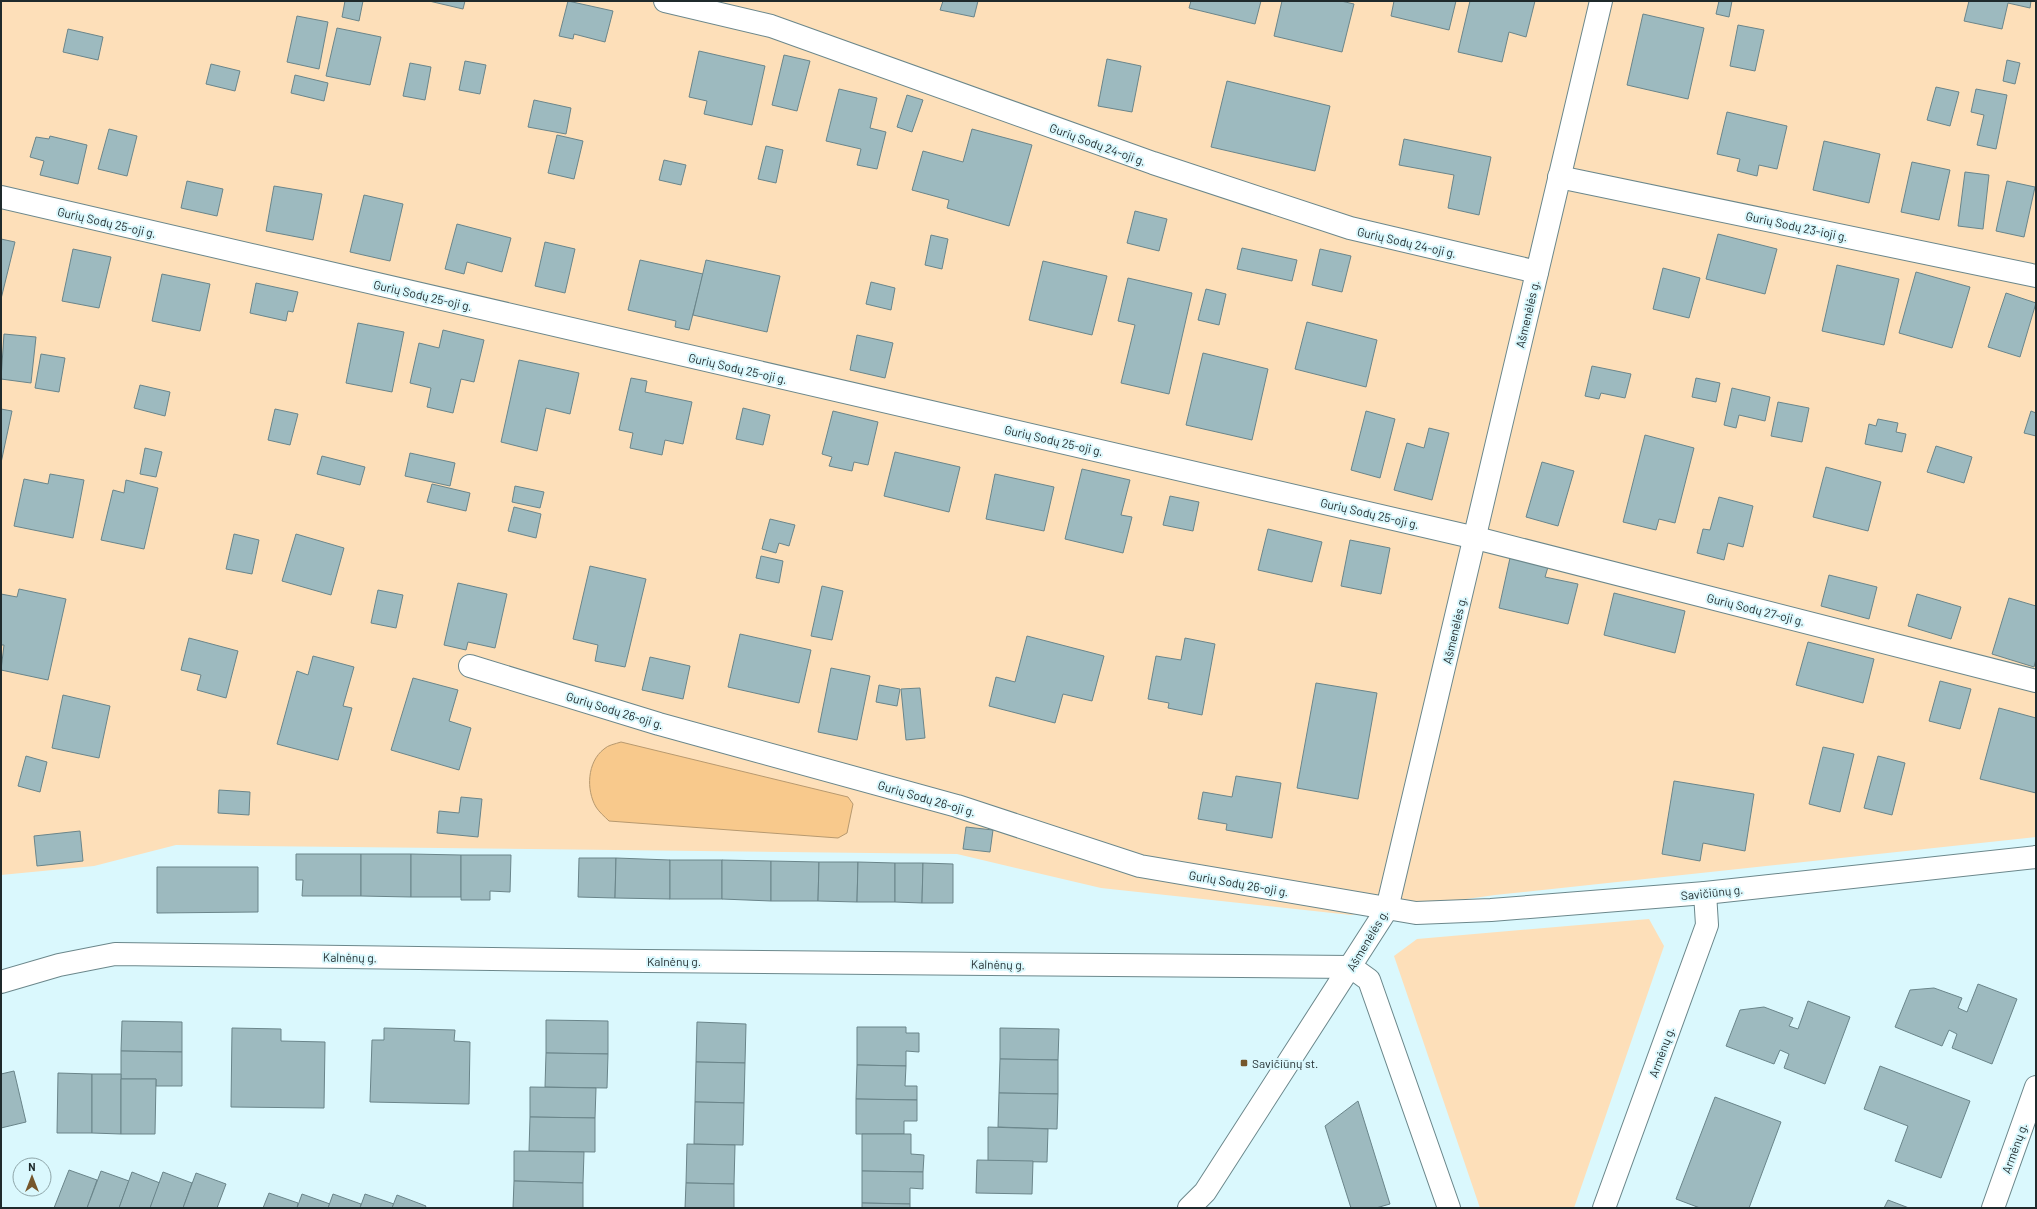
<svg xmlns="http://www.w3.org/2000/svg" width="2037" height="1209" font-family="Barlow,sans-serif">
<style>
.green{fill:#fddfb9}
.water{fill:#f8c98c;stroke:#b7996f}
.building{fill:#9dbabf;stroke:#6a858a}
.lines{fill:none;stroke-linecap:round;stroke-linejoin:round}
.street-casing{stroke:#6b878b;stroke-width:24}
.street{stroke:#fff;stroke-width:22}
.poi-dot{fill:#76572c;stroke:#daf8fd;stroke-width:1.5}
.labels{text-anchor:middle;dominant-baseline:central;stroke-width:4;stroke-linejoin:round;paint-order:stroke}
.street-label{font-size:12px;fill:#1f2a2c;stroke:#daf8fd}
.poi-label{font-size:12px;fill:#1f2a2c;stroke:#daf8fd;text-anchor:start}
</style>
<rect width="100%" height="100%" fill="#daf8fd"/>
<!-- green -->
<g class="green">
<polygon points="1,1 2036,1 2036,837 1495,895 1351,915 1101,888 957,854 176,845 94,866 1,875"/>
<polygon points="1649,919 1664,946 1574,1208 1480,1208 1394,956 1417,939"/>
</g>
<!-- water -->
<path class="water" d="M621 742 848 797 853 804 847 833 838 838 609 821C605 817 599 812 596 807 586 790 587 762 604 749 608 745 615 744 621 742Z"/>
<!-- building -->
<g class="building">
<polygon points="345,1 363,1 359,21 342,17"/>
<polygon points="429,1 465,1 463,9"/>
<polygon points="568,1 613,11 605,42 574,34 573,39 559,36"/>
<polygon points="943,1 978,1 974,17 940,10"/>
<polygon points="1191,1 1261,1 1255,24 1189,8"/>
<polygon points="1282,1 1341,1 1354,4 1342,52 1274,36"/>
<polygon points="1394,1 1456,1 1449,30 1391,16"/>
<polygon points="1470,1 1535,1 1526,37 1509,32 1502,62 1458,52"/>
<polygon points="1719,1 1732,1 1729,17 1716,14"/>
<polygon points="1969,1 2031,1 2030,8 2008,3 2002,29 1964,21"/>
<polygon points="1643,14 1704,28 1688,99 1627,85"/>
<polygon points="297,16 328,22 319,69 287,62"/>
<polygon points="1738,25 1764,30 1755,71 1730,66"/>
<polygon points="337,28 381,37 370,85 326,76"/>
<polygon points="68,29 103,37 98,60 63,52"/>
<polygon points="699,51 765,66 752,125 704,114 707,101 689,97"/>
<polygon points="784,55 810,61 797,111 772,105"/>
<polygon points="1107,59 1141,66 1132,112 1098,106"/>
<polygon points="2007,60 2020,63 2015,84 2003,81"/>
<polygon points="465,61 486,65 480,94 459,90"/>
<polygon points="410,63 431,67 425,100 403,96"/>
<polygon points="211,64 240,71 235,91 206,84"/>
<polygon points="295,75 328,83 324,101 291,93"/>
<polygon points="1227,81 1330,106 1315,171 1211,147"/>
<polygon points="1936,87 1959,92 1950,126 1927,120"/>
<polygon points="839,89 877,98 870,128 886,132 877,169 857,165 861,149 826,141"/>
<polygon points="1976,89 2007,95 1996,149 1977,145 1984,115 1971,112"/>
<polygon points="907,95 923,100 912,132 897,127"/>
<polygon points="534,100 571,108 566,134 528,127"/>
<polygon points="1727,112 1787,126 1777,169 1759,165 1757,176 1737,171 1740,159 1717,154"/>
<polygon points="109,129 137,136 127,176 98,169"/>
<polygon points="972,129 1032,145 1009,226 947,208 949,200 912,190 923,151 963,162"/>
<polygon points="557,135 583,141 574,179 548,173"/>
<polygon points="50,136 87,145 78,184 40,175 44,161 30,157 36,137 49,139"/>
<polygon points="1404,139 1491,157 1479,215 1448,208 1454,175 1399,165"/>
<polygon points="1824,141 1880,154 1869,203 1813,190"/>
<polygon points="766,146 783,150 776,183 758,179"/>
<polygon points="664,160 686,165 681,185 659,180"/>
<polygon points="1912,162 1950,170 1939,220 1901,212"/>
<polygon points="1965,172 1989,175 1983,229 1958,226"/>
<polygon points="187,181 223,189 217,216 181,208"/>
<polygon points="2007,181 2035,187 2024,237 1996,231"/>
<polygon points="274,186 322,194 313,240 266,231"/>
<polygon points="364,195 403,204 390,261 350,252"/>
<polygon points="1135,211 1167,219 1159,251 1127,243"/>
<polygon points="457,224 511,238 502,272 467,262 464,274 445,269"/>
<polygon points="1718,234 1777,249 1765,294 1706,279"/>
<polygon points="931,235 948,239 942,269 925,265"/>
<polygon points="1,239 15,242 1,299"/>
<polygon points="545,242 575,249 565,293 535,286"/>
<polygon points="1242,248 1297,260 1292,281 1237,269"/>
<polygon points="73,249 111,257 99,308 62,301"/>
<polygon points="1320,249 1351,256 1342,292 1312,285"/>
<polygon points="640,260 703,274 689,330 675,327 676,321 628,310"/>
<polygon points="706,260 780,276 767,332 693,315"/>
<polygon points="1043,261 1107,276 1092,335 1029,320"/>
<polygon points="1837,265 1899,279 1884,345 1822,331"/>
<polygon points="1663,268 1700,278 1689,318 1653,309"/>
<polygon points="1916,272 1970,287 1952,348 1899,333"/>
<polygon points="162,274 210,284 200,331 152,321"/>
<polygon points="1128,278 1192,293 1169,394 1121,383 1135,325 1118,321"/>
<polygon points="871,282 895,288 891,310 866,304"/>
<polygon points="256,283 298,292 293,312 288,311 286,321 250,313"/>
<polygon points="1206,289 1226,294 1219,325 1198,320"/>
<polygon points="2006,293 2036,303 2020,357 1988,347"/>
<polygon points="1307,322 1377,340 1366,387 1295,369"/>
<polygon points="358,323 404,332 392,392 346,383"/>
<polygon points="443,330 484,340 474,382 461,379 453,413 427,407 431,388 410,383 419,343 439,348"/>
<polygon points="4,334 36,337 31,383 1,379"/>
<polygon points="857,335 893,343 885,378 850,370"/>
<polygon points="1203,353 1268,369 1252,440 1186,425"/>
<polygon points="41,354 65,358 59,392 35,388"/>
<polygon points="519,360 579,373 570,414 546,408 537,451 501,442"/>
<polygon points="1592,366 1631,374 1625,398 1601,393 1599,399 1585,396"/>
<polygon points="631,378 647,381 645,392 692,402 683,444 665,440 662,455 630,448 633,433 619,430"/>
<polygon points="1696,378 1720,383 1716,402 1692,397"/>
<polygon points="140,385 170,392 165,416 134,408"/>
<polygon points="1732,388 1770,397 1765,421 1739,415 1736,428 1724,425"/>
<polygon points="1778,402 1809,408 1802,442 1771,436"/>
<polygon points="743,408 770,415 763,445 736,439"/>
<polygon points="1,409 12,411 1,463"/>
<polygon points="275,409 298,414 290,445 268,440"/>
<polygon points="833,411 878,422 868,465 854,462 852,471 829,466 832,457 822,454"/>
<polygon points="1366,411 1395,419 1380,478 1351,470"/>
<polygon points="2031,411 2036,413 2036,436 2024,433"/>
<polygon points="1878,419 1898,423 1896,432 1906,434 1902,452 1865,444 1869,424 1876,426"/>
<polygon points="1429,428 1449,433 1432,500 1394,490 1407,443 1424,448"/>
<polygon points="1645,435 1694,448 1675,523 1659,519 1656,530 1623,522"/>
<polygon points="1936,446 1972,457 1964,483 1927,472"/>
<polygon points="145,448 162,452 156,477 140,474"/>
<polygon points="895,452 960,467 949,512 884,496"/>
<polygon points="410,453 455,463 450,486 405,476"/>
<polygon points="322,456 365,467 360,485 317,474"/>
<polygon points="1542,462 1574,471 1558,526 1526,517"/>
<polygon points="1826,467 1881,482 1868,531 1813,517"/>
<polygon points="1082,469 1130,480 1121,515 1132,517 1123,553 1065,539"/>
<polygon points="50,474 84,480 73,538 14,526 24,479 48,484"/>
<polygon points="995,474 1054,487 1044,531 986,519"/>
<polygon points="126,480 158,488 144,549 101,540 113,490 124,493"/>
<polygon points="432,484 470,493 466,511 427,502"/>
<polygon points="515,486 544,492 540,508 512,502"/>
<polygon points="1170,496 1199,502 1193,531 1163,525"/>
<polygon points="1719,497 1753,506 1743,547 1728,543 1724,560 1697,553 1703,529 1710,530"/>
<polygon points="514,507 541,514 536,538 508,531"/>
<polygon points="770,519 795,525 789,546 779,543 776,553 762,549"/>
<polygon points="1268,529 1322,542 1312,582 1258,570"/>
<polygon points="234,534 259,540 252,574 226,569"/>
<polygon points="296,534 344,548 331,595 282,581"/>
<polygon points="1350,540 1390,548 1381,594 1341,586"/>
<polygon points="761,556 783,561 779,583 756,578"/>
<polygon points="1510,558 1548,567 1545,577 1578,584 1568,624 1499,608"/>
<polygon points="590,566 646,579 625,667 595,661 598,645 573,639"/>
<polygon points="1829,575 1877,587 1869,619 1821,606"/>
<polygon points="458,583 507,594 495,648 468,642 466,650 444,645"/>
<polygon points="822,586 843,591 832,640 811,636"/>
<polygon points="19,589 66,599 48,680 1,670 4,645 1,645 1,594 17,597"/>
<polygon points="378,590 403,595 396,628 371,623"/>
<polygon points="1614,593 1685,611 1675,653 1604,635"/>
<polygon points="1917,594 1961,607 1951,639 1908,626"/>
<polygon points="2009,598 2036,606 2036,659 2034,667 1992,654"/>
<polygon points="740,634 811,650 799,703 728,687"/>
<polygon points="1027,636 1104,656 1092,701 1063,694 1055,723 989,706 996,677 1015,682"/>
<polygon points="189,638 238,651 226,698 197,690 201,675 181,670"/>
<polygon points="1185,638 1215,644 1202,715 1168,708 1169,703 1148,699 1156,656 1181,660"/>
<polygon points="1808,642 1874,659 1863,703 1796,685"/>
<polygon points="313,656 354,667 343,706 352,708 338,760 277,744 297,671 308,675"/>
<polygon points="650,657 690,666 683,699 642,690"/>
<polygon points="831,668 870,676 857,740 818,732"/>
<polygon points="413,678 458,690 449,721 471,728 459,770 391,750"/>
<polygon points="1940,681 1971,689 1960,729 1929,721"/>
<polygon points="1316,683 1377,693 1358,799 1297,788"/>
<polygon points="879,685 900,689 897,706 876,702"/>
<polygon points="920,688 925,738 906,740 901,689"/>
<polygon points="63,695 110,706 99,758 52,748"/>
<polygon points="1999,708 2036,718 2036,793 1980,779"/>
<polygon points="1823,747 1854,754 1840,812 1809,804"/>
<polygon points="26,756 47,762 40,792 18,786"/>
<polygon points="1878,756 1905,763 1892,815 1864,808"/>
<polygon points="1236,776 1281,783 1272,838 1226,830 1227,824 1198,819 1203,792 1232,797"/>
<polygon points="1674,781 1754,794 1745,851 1703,843 1700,861 1662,854"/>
<polygon points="219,790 250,792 249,815 218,813"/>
<polygon points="461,797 482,799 478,837 437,833 439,811 459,813"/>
<polygon points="966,827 993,830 990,852 963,849"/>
<polygon points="80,831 83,861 37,866 34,836"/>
<polygon points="296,854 361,854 361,896 302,896 303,880 296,880"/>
<polygon points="361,854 411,854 411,897 361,896"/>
<polygon points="411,854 461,855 461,897 411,897"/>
<polygon points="461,855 511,855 510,892 490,891 490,900 461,900"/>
<polygon points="579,858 616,858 615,898 578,897"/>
<polygon points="616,858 670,860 670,899 615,898"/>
<rect x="670" y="860" width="52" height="39"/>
<polygon points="722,860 771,861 771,901 722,899"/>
<polygon points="771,861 819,862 818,901 771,901"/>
<polygon points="819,862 858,862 857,902 818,901"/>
<polygon points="858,862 895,863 895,902 857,902"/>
<polygon points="895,863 923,863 922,903 895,902"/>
<polygon points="923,863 953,864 953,903 922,903"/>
<polygon points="157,867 258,867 258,912 157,913"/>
<polygon points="1978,984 2017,999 1992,1064 1952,1048 1957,1034 1949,1030 1942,1046 1895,1027 1910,990 1934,988 1962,998 1958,1008 1967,1012"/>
<polygon points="1808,1001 1850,1017 1825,1084 1784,1068 1789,1054 1780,1050 1774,1064 1726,1046 1740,1010 1764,1007 1793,1018 1789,1026 1798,1029"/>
<polygon points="546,1020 608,1021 608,1054 546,1053"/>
<polygon points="122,1021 182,1022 182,1052 121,1051"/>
<polygon points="697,1022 746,1024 745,1063 696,1062"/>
<polygon points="857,1027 906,1027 906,1033 919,1033 919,1052 906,1051 906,1066 857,1065"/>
<polygon points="232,1028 281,1029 281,1041 325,1042 324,1108 231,1107"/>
<polygon points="384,1028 455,1030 454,1041 470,1042 469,1104 370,1102 372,1040 384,1040"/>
<polygon points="1000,1028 1059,1029 1058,1060 1000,1059"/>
<polygon points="121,1051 182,1052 182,1086 156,1086 156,1079 121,1079"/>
<polygon points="546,1053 608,1054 607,1088 545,1087"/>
<polygon points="1000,1059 1058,1060 1058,1094 999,1093"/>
<polygon points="696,1062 745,1063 744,1103 695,1102"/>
<polygon points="857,1065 906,1066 905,1086 917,1086 917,1100 856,1099"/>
<polygon points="1880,1066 1970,1101 1941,1178 1895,1161 1908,1126 1864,1109"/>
<polygon points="14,1071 26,1122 1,1128 1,1074"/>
<polygon points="58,1073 92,1074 92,1133 57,1133"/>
<polygon points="92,1074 121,1074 121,1134 92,1133"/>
<polygon points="121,1079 156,1079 155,1134 121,1134"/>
<polygon points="530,1087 596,1088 595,1118 530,1117"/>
<polygon points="999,1093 1058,1094 1057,1129 998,1127"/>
<polygon points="1715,1097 1781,1122 1749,1208 1700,1208 1676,1199"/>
<polygon points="856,1099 917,1100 917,1121 904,1121 904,1134 856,1134"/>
<polygon points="1358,1101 1390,1204 1376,1208 1351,1208 1325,1126"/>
<polygon points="695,1102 744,1103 743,1145 694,1144"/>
<polygon points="530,1117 595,1118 595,1152 529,1151"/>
<polygon points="988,1127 1048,1129 1047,1162 988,1161"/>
<polygon points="862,1134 911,1134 911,1154 924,1155 923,1172 862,1171"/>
<polygon points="687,1144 735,1145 734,1184 686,1183"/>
<polygon points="514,1151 584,1152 583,1183 514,1181"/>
<polygon points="977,1160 1033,1161 1032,1194 976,1193"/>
<polygon points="69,1170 97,1180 87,1208 54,1208"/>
<polygon points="101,1171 129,1181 119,1208 87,1208"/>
<polygon points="862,1171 923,1172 923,1189 910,1188 910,1204 862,1203"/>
<polygon points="132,1172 160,1183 150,1208 119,1208"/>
<polygon points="163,1172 192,1183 183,1208 150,1208"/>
<polygon points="196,1173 226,1184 217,1208 183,1208"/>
<polygon points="514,1181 583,1183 583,1208 513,1208"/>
<polygon points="686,1183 734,1184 734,1208 685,1208"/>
<polygon points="269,1193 298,1203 297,1208 263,1208"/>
<polygon points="302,1194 330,1204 328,1208 297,1208"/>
<polygon points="333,1194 361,1204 360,1208 328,1208"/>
<polygon points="365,1194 394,1204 392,1208 360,1208"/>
<polygon points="397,1195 426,1206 425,1208 392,1208"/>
<polygon points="1888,1200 1909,1208 1884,1208"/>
<polygon points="862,1203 910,1204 910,1208 862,1208"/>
</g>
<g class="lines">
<defs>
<g id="street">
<polyline points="665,1 771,26 1153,163 1350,228 1537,272"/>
<polyline points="1559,177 2036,276"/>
<polyline points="1,197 1476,538 2036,681"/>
<polyline points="470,666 659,724 957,806 1140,866 1416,913 1491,910 1705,893 2036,857"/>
<polyline points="1,982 59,965 115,954 645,961 1351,967 1369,980 1449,1208"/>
<polyline points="1189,1208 1205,1192 1387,909 1601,1"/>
<polyline points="1604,1208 1707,925 1705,893"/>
<polyline points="1993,1208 2036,1087"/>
</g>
</defs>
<!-- street casing -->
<use href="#street" class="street-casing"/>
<!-- street -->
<use href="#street" class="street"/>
</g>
<!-- markers -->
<rect class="poi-dot" x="1240" y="1059" width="8" height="8" rx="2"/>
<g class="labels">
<!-- street labels -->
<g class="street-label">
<text transform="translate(1098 144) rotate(20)">Gurių Sodų 24-oji g.</text>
<text transform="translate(107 222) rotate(13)">Gurių Sodų 25-oji g.</text>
<text transform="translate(1797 226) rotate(12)">Gurių Sodų 23-ioji g.</text>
<text transform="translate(1407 242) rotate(13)">Gurių Sodų 24-oji g.</text>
<text transform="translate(423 295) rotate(13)">Gurių Sodų 25-oji g.</text>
<text transform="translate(1527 314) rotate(-77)">Ašmenėlės g.</text>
<text transform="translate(738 368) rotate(13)">Gurių Sodų 25-oji g.</text>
<text transform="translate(1054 440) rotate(13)">Gurių Sodų 25-oji g.</text>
<text transform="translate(1370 513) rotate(13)">Gurių Sodų 25-oji g.</text>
<text transform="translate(1756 609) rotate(14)">Gurių Sodų 27-oji g.</text>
<text transform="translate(1454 630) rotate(-77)">Ašmenėlės g.</text>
<text transform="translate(615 710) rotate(17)">Gurių Sodų 26-oji g.</text>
<text transform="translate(927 798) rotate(16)">Gurių Sodų 26-oji g.</text>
<text transform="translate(1239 883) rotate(10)">Gurių Sodų 26-oji g.</text>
<text transform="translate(1712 892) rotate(-6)">Savičiūnų g.</text>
<text transform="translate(1367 940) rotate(-59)">Ašmenėlės g.</text>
<text transform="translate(350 957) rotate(1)">Kalnėnų g.</text>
<text x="674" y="961">Kalnėnų g.</text>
<text transform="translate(998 964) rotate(1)">Kalnėnų g.</text>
<text transform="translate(1661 1052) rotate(-70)">Armėnų g.</text>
<text transform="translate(2014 1148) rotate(-70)">Armėnų g.</text>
</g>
<!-- poi labels -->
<g class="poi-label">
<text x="1252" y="1063">Savičiūnų st.</text>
</g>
</g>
<!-- border -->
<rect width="2037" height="1209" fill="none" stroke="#1f2a2c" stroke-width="4"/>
<!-- north arrow -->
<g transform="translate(32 1177)"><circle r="19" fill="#daf8fd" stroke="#8fa6a9"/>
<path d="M0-3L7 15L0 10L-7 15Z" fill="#76572c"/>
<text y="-6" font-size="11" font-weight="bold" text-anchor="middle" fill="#1f2a2c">N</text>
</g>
</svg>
